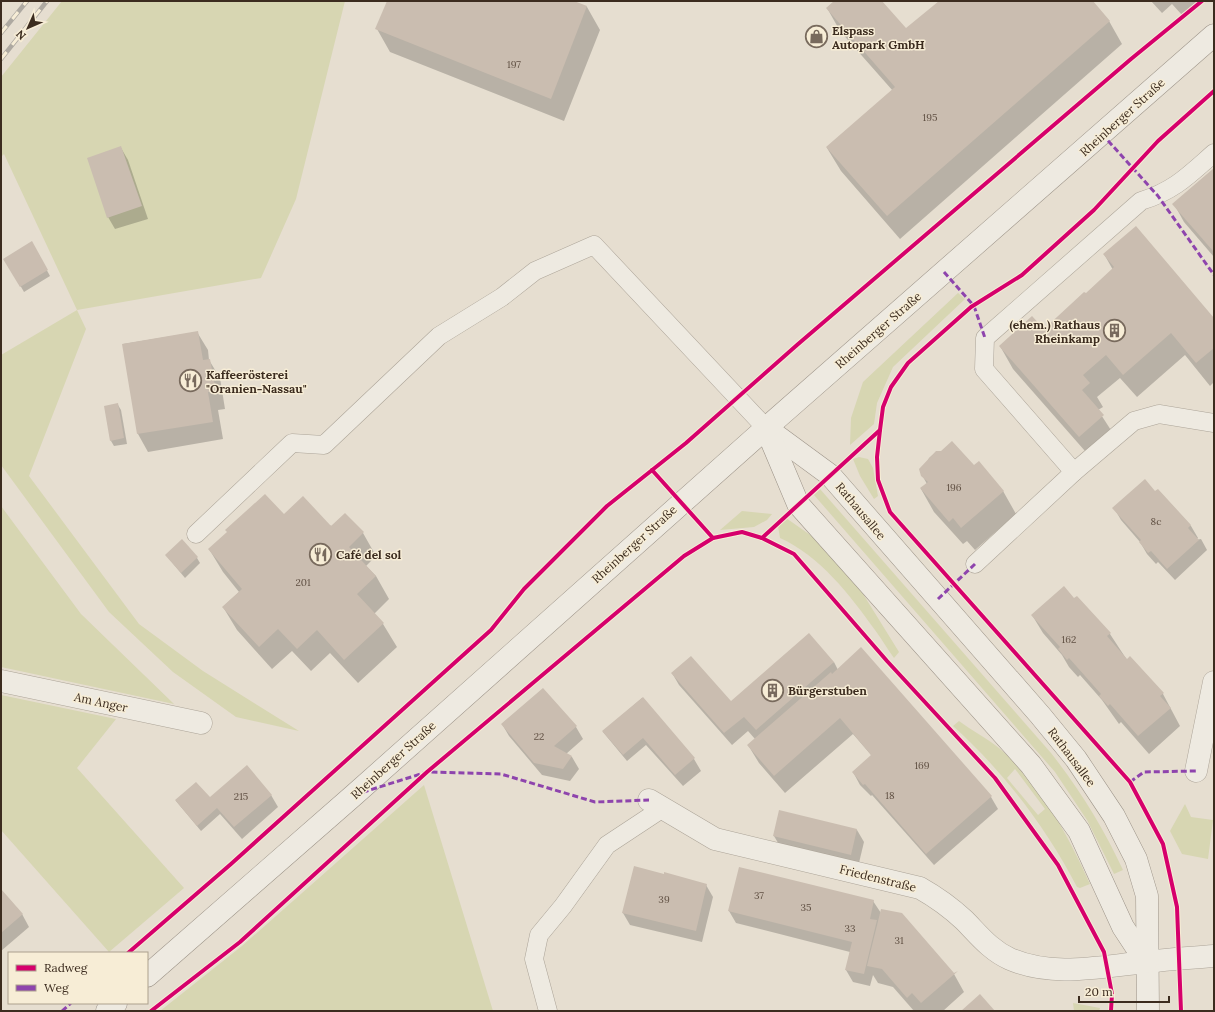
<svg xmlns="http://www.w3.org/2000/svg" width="1215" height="1012" font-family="Lora,serif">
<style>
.green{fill:#d7d6b2;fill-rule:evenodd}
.shadow{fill:#0003}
.building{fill:#cabdb0}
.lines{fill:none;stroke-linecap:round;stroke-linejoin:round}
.lane-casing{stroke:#aca498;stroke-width:19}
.street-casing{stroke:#aca498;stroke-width:23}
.secondary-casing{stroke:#9c9388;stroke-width:23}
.lane{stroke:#eeeae1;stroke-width:18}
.street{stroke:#eeeae1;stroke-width:22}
.secondary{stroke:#eeeae1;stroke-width:22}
.rail-casing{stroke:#aea9a1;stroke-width:4.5}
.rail{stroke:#f7edd6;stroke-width:3;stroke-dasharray:9;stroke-linecap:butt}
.quiet{stroke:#8e44ad;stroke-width:3;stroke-dasharray:6 3;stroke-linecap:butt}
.cycleway-casing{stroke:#f7edd6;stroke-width:6}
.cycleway{stroke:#d6006c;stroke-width:4}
.labels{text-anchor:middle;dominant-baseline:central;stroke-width:3;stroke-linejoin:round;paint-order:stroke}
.number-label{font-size:10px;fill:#605043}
.poi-label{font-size:12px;font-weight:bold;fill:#3c2c1f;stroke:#f7edd6;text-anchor:start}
.street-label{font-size:12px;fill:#3c2c1f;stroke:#f7edd6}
</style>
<rect width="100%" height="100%" fill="#e6ded0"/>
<!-- green -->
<g class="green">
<polygon points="62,1 345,1 296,199 261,278 77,310 86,329 29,476 139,624 203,671 299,731 236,717 173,672 109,612 1,465 1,355 77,310 4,154 1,157 1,77"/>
<polygon points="958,293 965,299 893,367 877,403 874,424 850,445 851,418 863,382"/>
<polygon points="859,457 868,459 873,468 878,496 874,499 860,476 853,459"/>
<path d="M820 489 1051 753C1080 790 1103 827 1123 870L1114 874 1087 820 1055 772 814 495Z"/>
<polygon points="1,506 81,614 174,704 1,667"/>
<polygon points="742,511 772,514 767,520 754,527 720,530"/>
<path d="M786 518 816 539 855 581 899 652 894 658C887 649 882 639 875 630 850 595 820 556 780 538L778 526Z"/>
<polygon points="1,695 116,719 77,768 184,888 109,952 1,830"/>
<path d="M959 721C972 731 987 738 999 748 1041 784 1068 835 1090 884L1080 888 1077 887C1046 827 1003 771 953 726ZM1015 769 1045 809 1038 815 1007 778Z"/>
<polygon points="424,785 493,1011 160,1011 242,946"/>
<polygon points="1185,804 1191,817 1213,820 1208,859 1182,854 1170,831"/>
<polygon points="1073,1003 1100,1008 1099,1011 1074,1011"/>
</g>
<!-- shadow -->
<g class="shadow">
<polygon points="388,1 576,1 576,3 587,7 600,30 564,121 390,52 377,29"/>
<polygon points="835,1 881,1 906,30 940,1 1091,1 1109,21 1122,44 900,239 841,171 827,148 893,91 840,31 827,8"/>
<polygon points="1151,1 1199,1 1182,15 1172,4 1162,13"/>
<polygon points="121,148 128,160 148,219 115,229 108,217"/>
<polygon points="1214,169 1214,257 1184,222 1174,204"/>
<polygon points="32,243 50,276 24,292 5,259"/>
<polygon points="1104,254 1214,319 1214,382 1210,386 1185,355 1137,397 1120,378 1097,397 1103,407 1098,410 1116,438 1092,459 1013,369 1000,346 1043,331 1086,295 1113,270"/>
<polygon points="197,332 208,350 209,360 220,378 225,409 218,410 223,439 148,452 138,434 123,344"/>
<polygon points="118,405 121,410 127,444 114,446 111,441"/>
<polygon points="936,452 974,467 1003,491 1016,514 975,550 967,541 963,544 934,512 921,489 927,484 922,475 929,458"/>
<polygon points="1158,490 1191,526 1198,538 1195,540 1201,539 1207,550 1175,580 1158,562 1156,564 1147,554 1140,542 1121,520 1114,508"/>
<polygon points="284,515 363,533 376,556 366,566 376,576 389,599 374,614 383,624 397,647 358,683 330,653 311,671 292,651 272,669 237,630 223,607 239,592 223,572 209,549"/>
<polygon points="166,555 197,558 200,563 185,578"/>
<polygon points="1032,615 1110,634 1127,660 1163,694 1180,726 1149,754 1121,722 1119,724 1102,700 1080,675 1078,677 1069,667 1062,655 1043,633"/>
<polygon points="834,662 838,670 991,797 998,809 934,865 872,795 871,796 860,785 853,772 872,756 853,734 785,793 759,763 748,745 755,739 748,731 732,745 679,685 672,673 730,703"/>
<polygon points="543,689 576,727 583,739 566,754 572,757 579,769 570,781 542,775 509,736 502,724"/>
<polygon points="642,698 694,759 701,771 683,786 646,745 627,761 603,732"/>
<polygon points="271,795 278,807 242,839 220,814 201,831 176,801"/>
<polygon points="857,830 864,842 858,867 781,848 774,836"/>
<polygon points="740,868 873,901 881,913 954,974 964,992 943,1011 914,1011 893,987 878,983 873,975 870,986 853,982 846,970 850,952 736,923 729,911"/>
<polygon points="706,885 713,897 702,942 630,925 623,913"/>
<polygon points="1,890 22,914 29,927 1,951"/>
</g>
<!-- building -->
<g class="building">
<polygon points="387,1 574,1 587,6 551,99 375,29"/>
<polygon points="834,1 882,1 906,28 939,1 1093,1 1110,21 887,216 826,147 895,87 826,8"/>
<polygon points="121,146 142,206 107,218 87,158"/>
<polygon points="1214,168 1214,250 1213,251 1172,204"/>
<polygon points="1136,226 1214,318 1214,348 1196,363 1171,333 1123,375 1106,355 1083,375 1090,383 1082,390 1104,415 1079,437 999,346 1032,316 1044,329 1084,292 1086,293 1114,267 1103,254"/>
<polygon points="32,241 48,270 20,287 3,259"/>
<polygon points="198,331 203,360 210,359 216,391 208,392 213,422 137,434 122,344"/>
<polygon points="118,403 124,438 110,441 104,406"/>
<polygon points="952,441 974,465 979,461 1004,491 961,528 953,518 949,522 920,488 928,482 921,476 919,469 936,451 941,451"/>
<polygon points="1145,479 1155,491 1158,489 1191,525 1188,528 1199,540 1167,569 1151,551 1148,553 1139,542 1141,540 1112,508"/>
<polygon points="265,494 284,514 303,496 331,526 345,513 364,532 349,547 376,576 357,594 384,623 344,660 317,630 297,649 278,629 259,647 222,607 242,589 208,549 227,532 225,530"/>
<polygon points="182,539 198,557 181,573 165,555"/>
<polygon points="1064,586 1074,598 1077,596 1111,633 1107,636 1127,659 1130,656 1164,693 1160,696 1171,708 1138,736 1110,704 1108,706 1099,696 1101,694 1069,658 1067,660 1058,649 1060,647 1031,615"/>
<polygon points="809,633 834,662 756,730 744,717 724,733 671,673 691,656 731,701"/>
<polygon points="861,647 992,796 926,854 865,784 863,785 852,772 871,755 840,718 774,776 747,745 831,672 832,674"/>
<polygon points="543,688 577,726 554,746 572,756 563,769 534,763 501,724"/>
<polygon points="643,697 695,758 675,775 643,738 623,755 602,731"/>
<polygon points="247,765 272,795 234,827 217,808 197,826 175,800 196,782 210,797"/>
<polygon points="779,810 857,829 851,855 773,836"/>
<polygon points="634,866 664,874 664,872 707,884 696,931 622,913"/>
<polygon points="739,867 874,900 870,919 877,920 864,974 845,970 852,942 728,911"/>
<polygon points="1,889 23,914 1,933"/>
<polygon points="881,909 902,913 954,973 958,971 921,1003 912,993 907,998 882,969 867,966"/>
<polygon points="980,994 995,1011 961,1011"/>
</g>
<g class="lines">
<defs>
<g id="lane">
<path d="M1074 472 984 369 985 338 1141 201C1174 191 1189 175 1214 153"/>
<polyline points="196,534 292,443 324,445 439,336 502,297 535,271 594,245 766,428"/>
<polyline points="975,564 1074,472 1134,421 1159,414 1214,423"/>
<polyline points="548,1011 534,959 539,935 563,906 607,845 663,808"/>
</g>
<g id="street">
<polyline points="1,681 201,723"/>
<polyline points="1196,771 1214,682"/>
<path d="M649 800 715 839 920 888C936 897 950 907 964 920 978 934 990 950 1010 959 1054 978 1102 966 1147 962 1170 959 1192 958 1214 956"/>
</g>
<g id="secondary">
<polyline points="766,428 830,475 1040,715 1076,759 1114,816 1136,859 1147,896 1148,1011"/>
<polyline points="766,428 798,504 1031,765 1079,831 1123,927 1146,962"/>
<polyline points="147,976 354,795 766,428 1214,35"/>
<polyline points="107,1011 116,1003"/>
</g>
</defs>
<!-- lane casing -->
<use href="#lane" class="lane-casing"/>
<!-- street casing -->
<use href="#street" class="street-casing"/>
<!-- secondary casing -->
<use href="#secondary" class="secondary-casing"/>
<!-- lane -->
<use href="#lane" class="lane"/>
<!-- street -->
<use href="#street" class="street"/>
<!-- secondary -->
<use href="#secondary" class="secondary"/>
<defs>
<g id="rail">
<polyline points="1,33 27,1"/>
<polyline points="1,59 47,1"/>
</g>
</defs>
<!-- rail casing -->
<use href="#rail" class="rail-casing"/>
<!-- rail -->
<use href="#rail" class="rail"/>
<!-- quiet -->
<g class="quiet">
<polyline points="1102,134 1158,196 1214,275"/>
<polyline points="944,272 974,306 985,338"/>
<polyline points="938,599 975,564"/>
<polyline points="1130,782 1144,772 1196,771"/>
<polyline points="354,795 427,772 501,774 595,802 649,800"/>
<polyline points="62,1011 71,1003"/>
</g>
<defs>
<g id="cycleway">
<polyline points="880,430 877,457 878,480 890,512 1130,782 1163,844 1177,907 1181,1011"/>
<polyline points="652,470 713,538"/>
<polyline points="762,538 794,554 887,661 995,778 1058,865 1104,952 1112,994 1111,1011"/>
<polyline points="128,953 231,864 491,630 524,589 607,506 686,443 797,345 1131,59 1202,1"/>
<polyline points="151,1011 240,942 427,772 684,556 713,538 742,532 762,538 880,430 883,407 891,387 908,363 971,307 1022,275 1094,210 1158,141 1214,91"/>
</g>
</defs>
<!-- cycleway casing -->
<use href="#cycleway" class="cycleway-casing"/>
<!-- cycleway -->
<use href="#cycleway" class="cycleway"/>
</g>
<!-- icons -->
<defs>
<symbol id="shop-ring" viewBox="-11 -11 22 22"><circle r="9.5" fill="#f7edd6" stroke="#786a5d" stroke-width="1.5"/><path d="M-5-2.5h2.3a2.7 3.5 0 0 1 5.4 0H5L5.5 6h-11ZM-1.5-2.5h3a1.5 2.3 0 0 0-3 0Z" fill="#786a5d"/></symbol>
<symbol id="building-ring" viewBox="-11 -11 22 22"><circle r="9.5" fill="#f7edd6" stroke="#786a5d" stroke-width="1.5"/><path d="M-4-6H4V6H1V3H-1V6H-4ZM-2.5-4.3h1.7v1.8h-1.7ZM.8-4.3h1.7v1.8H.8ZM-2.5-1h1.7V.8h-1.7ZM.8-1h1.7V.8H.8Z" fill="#786a5d"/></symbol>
<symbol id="restaurant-ring" viewBox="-11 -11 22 22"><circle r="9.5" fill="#f7edd6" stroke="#786a5d" stroke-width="1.5"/><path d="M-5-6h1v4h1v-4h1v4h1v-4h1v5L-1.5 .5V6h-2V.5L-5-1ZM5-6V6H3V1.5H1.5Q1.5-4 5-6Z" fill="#786a5d"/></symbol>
</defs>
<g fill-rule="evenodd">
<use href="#shop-ring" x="804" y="24" width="25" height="25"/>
<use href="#building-ring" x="1102" y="318" width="25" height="25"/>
<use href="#restaurant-ring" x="178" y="368" width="25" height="25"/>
<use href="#restaurant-ring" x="308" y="542" width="25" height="25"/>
<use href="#building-ring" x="760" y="678" width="25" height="25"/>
</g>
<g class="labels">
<!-- number labels -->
<g class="number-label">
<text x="514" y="64">197</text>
<text x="930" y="117">195</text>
<text x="954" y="487">196</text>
<text x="1156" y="521">8c</text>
<text x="303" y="582">201</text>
<text x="1069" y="639">162</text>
<text x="539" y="736">22</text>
<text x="922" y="765">169</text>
<text x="890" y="795">18</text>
<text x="241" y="796">215</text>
<text x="759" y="895">37</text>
<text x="664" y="899">39</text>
<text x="806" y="907">35</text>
<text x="850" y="928">33</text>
<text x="899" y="940">31</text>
</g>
<!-- poi labels -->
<g class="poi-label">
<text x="832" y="30">Elspass<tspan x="832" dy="14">Autopark GmbH</tspan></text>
<text x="1100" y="324" text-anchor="end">(ehem.) Rathaus<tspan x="1100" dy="14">Rheinkamp</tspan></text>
<text x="206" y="374">Kaffeerösterei<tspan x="206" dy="14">"Oranien-Nassau"</tspan></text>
<text x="336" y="554">Café del sol</text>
<text x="788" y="690">Bürgerstuben</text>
</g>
<!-- street labels -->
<g class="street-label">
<text transform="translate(1122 117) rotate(-42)">Rheinberger Straße</text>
<text transform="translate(878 330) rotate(-41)">Rheinberger Straße</text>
<text transform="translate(861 511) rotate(50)">Rathausallee</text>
<text transform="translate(634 544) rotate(-42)">Rheinberger Straße</text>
<text transform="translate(101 702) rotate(12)">Am Anger</text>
<text transform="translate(1072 757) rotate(53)">Rathausallee</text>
<text transform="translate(393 760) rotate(-42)">Rheinberger Straße</text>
<text transform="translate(878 878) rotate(14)">Friedenstraße</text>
</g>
</g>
<!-- border -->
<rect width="1215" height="1012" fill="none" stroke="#3c2c1f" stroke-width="4"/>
<!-- legend -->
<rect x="8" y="952" width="140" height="52" fill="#f7edd6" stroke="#aca08d"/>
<rect x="16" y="965" width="20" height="6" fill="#d6006c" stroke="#aca08d"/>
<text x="44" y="972" font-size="12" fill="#3c2c1f">Radweg</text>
<rect x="16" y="985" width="20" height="6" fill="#8e44ad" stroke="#aca08d"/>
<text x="44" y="992" font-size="12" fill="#3c2c1f">Weg</text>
<!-- north arrow -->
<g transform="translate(28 28) rotate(225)" stroke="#f7edd6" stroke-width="3" paint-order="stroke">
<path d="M0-3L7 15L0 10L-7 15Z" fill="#3c2c1f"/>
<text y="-6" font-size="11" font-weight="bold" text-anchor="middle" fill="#3c2c1f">N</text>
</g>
<!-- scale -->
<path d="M1079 996v6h90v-6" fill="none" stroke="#3c2c1f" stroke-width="2"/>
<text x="1085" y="996" font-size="12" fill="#3c2c1f" stroke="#f7edd6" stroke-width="3" paint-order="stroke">20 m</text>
</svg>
